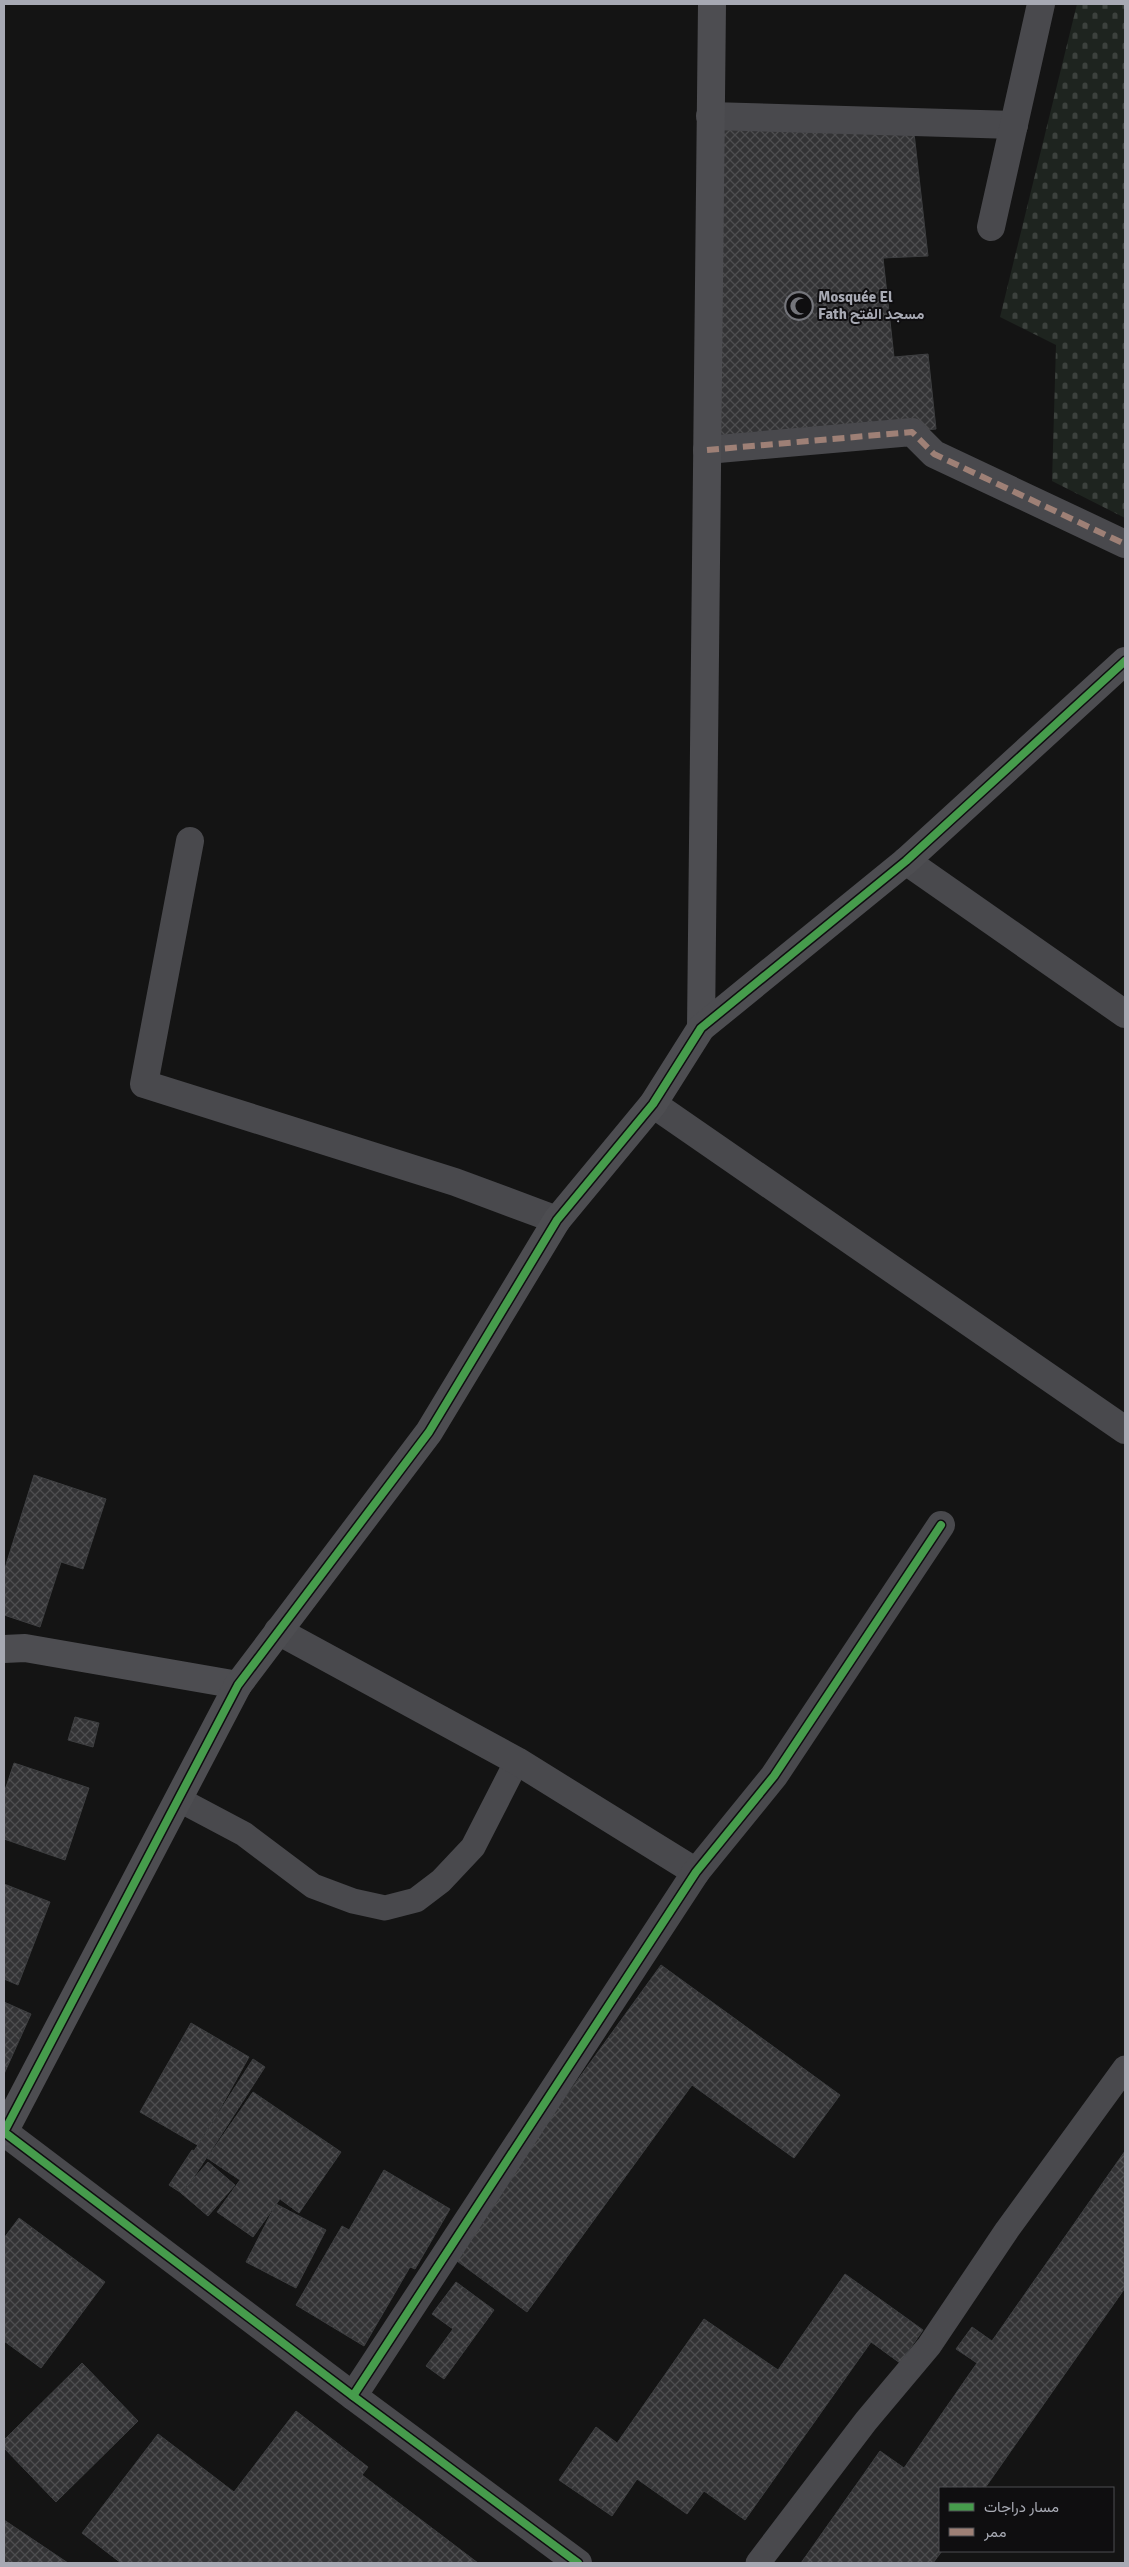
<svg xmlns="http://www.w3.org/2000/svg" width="1129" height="2567" font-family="Signika,Vazirmatn,sans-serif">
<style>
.cemetery{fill:url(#cemetery-stones)}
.building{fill:url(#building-cross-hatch);stroke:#3d3e40}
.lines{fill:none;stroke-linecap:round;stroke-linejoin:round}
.lane{stroke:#49494d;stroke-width:25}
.street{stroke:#49494d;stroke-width:28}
.secondary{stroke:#4d4d51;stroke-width:28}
.quiet{stroke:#9e8076;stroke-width:6;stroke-dasharray:12 6;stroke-linecap:butt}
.cycleway-casing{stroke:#0f0e10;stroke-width:11}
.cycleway{stroke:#469c4c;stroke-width:8}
.labels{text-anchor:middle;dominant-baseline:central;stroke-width:4;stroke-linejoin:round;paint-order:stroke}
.poi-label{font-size:15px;font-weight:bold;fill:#a7a9b3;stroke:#0f0e10;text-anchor:start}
</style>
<defs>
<pattern id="cemetery-stones" width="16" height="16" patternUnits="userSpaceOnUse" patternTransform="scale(1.25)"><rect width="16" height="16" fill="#1e241f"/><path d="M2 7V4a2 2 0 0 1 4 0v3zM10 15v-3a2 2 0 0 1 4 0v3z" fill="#3c413d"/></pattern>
<pattern id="building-cross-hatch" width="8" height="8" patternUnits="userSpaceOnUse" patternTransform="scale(1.25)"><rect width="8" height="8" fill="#333335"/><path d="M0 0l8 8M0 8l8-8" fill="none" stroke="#4e4e50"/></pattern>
</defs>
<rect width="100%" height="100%" fill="#141414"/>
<!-- cemetery -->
<polygon class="cemetery" points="1077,4 1125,4 1125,518 1052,481 1056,345 1000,317"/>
<!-- building -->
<g class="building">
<polygon points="711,122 914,133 928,256 883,258 894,357 928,354 936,429 707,450"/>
<polygon points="34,1475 106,1499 83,1569 61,1562 40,1627 4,1615 4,1571"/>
<polygon points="75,1717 99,1723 93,1747 68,1740"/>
<polygon points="14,1763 89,1788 65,1860 4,1839 4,1793"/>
<polygon points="4,1884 50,1902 18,1985 4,1979"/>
<polygon points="661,1965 840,2095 794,2158 692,2085 527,2312 450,2256"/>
<polygon points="4,2002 31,2014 4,2074"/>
<polygon points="191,2023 249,2057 199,2146 140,2112"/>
<polygon points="253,2059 265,2067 183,2194 169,2185 192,2150 194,2151"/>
<polygon points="253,2092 341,2152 299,2213 280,2199 253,2237 217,2212 240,2180 207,2158"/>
<polygon points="1125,2151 1125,2288 985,2488 940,2488 942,2551 933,2563 801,2563 880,2451 904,2468 977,2363 956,2349 972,2327 992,2341"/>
<polygon points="208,2162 235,2185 208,2216 181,2193"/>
<polygon points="384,2170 450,2209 415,2269 410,2267 364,2346 296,2305 342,2226 349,2230"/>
<polygon points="276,2204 326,2230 296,2288 246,2262"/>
<polygon points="19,2218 105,2282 41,2368 4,2341 4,2238"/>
<polygon points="845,2274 923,2330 900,2363 871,2342 745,2520 704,2491 687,2514 637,2479 612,2516 559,2480 596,2427 617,2443 704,2319 778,2370"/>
<polygon points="456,2282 494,2310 444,2379 426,2366 453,2329 432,2314"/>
<polygon points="82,2363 138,2421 56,2502 4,2448 4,2440"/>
<polygon points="296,2411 368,2467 362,2475 478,2563 121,2563 82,2533 158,2434 234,2492"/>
<polygon points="4,2520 68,2563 4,2563"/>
</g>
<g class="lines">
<!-- lane -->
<g class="lane">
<polyline points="178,1799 244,1834 313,1886 353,1901 385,1908 416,1900 441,1881 473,1847 517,1761"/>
<polyline points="758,2563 866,2421 929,2346 1007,2230 1125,2068"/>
</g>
<!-- street -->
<g class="street">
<polyline points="710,116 1014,125"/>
<polyline points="991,227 1041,4"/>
<polyline points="707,450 912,432 934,454 1125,544"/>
<polyline points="190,841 144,1084 455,1182 557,1220"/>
<polyline points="906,861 1125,1014"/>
<polyline points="653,1104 1125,1430"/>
<polyline points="278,1631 517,1761 696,1872"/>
<polyline points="4,2132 353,2396 578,2563"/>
<polyline points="353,2396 696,1872 774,1776 941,1525"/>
</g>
<!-- secondary -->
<g class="secondary">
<polyline points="701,1028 712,4"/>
<polyline points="4,1649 25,1648 238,1685"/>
<polyline points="4,2132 238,1685 429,1432 557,1220 653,1104 701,1028 906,861 1125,661"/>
</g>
<!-- quiet -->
<polyline class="quiet" points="707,450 912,432 934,454 1125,544"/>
<defs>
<g id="cycleway">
<polyline points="353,2396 696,1872 774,1776 941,1525"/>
<polyline points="578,2563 353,2396 4,2132 238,1685 429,1432 557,1220 653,1104 701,1028 906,861 1125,661"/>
</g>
</defs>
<!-- cycleway casing -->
<use href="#cycleway" class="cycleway-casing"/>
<!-- cycleway -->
<use href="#cycleway" class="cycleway"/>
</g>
<!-- icons -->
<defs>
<symbol id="mosque-ring" viewBox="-11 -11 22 22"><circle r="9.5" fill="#0f0e10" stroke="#74757b" stroke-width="1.5"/><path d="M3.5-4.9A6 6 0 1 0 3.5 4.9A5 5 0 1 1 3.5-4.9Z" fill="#74757b"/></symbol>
</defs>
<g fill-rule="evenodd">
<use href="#mosque-ring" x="783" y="290" width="32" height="32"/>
</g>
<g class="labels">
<!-- poi labels -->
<g class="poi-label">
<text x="818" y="297">Mosquée El<tspan x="818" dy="17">Fath مسجد الفتح</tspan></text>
</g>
</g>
<!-- border -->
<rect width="1129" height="2567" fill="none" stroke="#a7a9b3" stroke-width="10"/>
<!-- legend -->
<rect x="939" y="2487" width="175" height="65" fill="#0f0e10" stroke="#4c4c51"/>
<rect x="949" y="2503" width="25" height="8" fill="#469c4c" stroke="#4c4c51"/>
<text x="984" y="2512" font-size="15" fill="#a7a9b3">مسار دراجات</text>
<rect x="949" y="2528" width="25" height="8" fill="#9e8076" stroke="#4c4c51"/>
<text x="984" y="2537" font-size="15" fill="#a7a9b3">ممر</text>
</svg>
